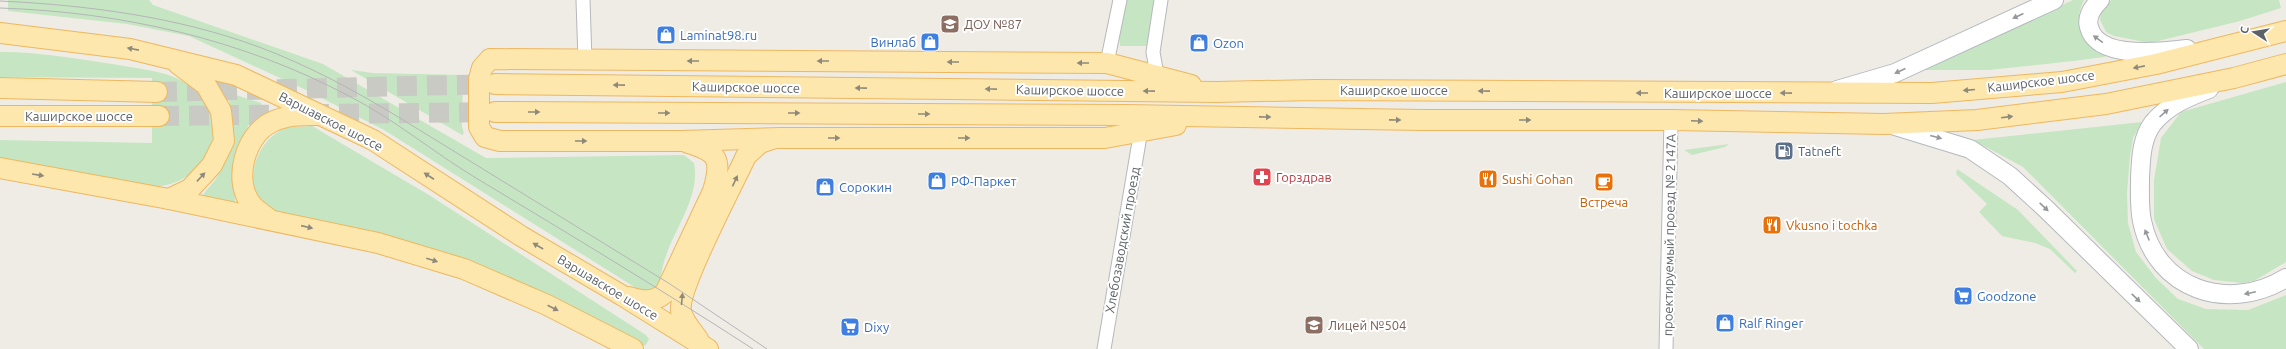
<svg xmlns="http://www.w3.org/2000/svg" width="2286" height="349" font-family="Ubuntu,sans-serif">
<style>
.green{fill:#c6e6c3}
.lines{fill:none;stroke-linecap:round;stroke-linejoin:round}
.primary-tunnel{stroke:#cacac5;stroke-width:20;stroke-dasharray:20 10;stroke-linecap:butt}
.street-casing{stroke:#b6b8bc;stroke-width:15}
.secondary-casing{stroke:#b4b9bd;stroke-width:20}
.primary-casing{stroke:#eeb75f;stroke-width:22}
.street{stroke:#fff;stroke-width:13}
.secondary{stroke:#fff;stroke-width:18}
.primary{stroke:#fde7ac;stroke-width:20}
.tram{stroke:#b4b5b6;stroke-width:1}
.oneway{fill:#96999c}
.oneway2{fill:#8d8a7b}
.labels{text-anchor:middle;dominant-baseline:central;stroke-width:4;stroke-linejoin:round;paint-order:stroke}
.education-label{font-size:13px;fill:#785e54;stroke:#fff;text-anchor:start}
.shop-label{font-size:13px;fill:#366cbe;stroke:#fff;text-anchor:start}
.street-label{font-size:13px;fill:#5d6266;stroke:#fff}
.service-label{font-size:13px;fill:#4e5e75;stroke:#fff;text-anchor:start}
.health-label{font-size:13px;fill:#be3a42;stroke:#fff;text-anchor:start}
.food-label{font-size:13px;fill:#c56008;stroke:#fff;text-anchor:start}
</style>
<rect width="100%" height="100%" fill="#efece5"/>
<!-- green -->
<g class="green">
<path d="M8 0H149L153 5 323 64 486 158 684 155 694 163C701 197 673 230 664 262 662 269 660 278 659 286L649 292 636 288 384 130 304 89 189 36 127 24 8 11Z"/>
<polygon points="1125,0 1156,0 1148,46 1120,46 1119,32"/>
<path d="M2073 0H2084C2069 31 2089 39 2113 54L2104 57 2073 61 1989 70H1924Z"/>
<polygon points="2111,0 2279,0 2281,8 2240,21 2150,43 2114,36 2106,32 2100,20 2101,12"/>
<path d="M0 52C43 52 87 60 130 67 147 70 167 72 182 81 208 96 222 124 208 153 199 173 177 185 155 187 141 189 122 181 107 178 72 170 36 164 0 158V140L152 143V78L0 77Z"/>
<polygon points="351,70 373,73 463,75 462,127 464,133 462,135"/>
<polygon points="2286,82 2286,262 2254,281 2242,283 2214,280 2192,271 2167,249 2154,219 2154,180 2161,138 2181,112"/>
<path d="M230 93 261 103 262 107C238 131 234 171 235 203L202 197C206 189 213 184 217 177 238 144 234 130 228 94Z"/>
<polygon points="2142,122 2133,138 2130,156 2127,193 2128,223 2136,252 2156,278 2178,299 2206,309 2248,310 2286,295 2286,349 2204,349 2023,167 1973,140"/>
<path d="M312 126 429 195 646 335 649 339 646 345 642 346 539 294 276 213C268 207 259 201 255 191 248 167 262 138 284 129 292 126 303 127 312 126Z"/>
<polygon points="1729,144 1725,147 1692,155 1684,150"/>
<polygon points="1957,169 2018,210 2077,271 2075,273 2050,249 2035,243 2002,236 1979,212 1987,204 1956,174"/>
</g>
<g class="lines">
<!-- primary-tunnel -->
<g class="primary-tunnel">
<polyline points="157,92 495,84"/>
<polyline points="159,116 495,112"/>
</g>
<defs>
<g id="street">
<polyline points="583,0 585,61"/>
<polyline points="1107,63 1120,0"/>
<polyline points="1157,75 1153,52 1161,0"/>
<polyline points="1104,349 1141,130"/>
<polyline points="1666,349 1671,120"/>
</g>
<g id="secondary">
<path d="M2100 0C2093 7 2086 17 2089 27 2097 60 2163 52 2187 49"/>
<path d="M2209 89C2188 97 2168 105 2153 123 2141 139 2141 159 2140 178 2140 192 2139 207 2142 221 2156 290 2228 313 2286 278"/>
<polyline points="1837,90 1895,73 2054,0"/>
<polyline points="1895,126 1970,149 2010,176 2045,208 2189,349"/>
</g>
<g id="primary">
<polyline points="0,33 130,49 236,75 373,140 521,236 623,296 708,349"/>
<polyline points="495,84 1216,92 1315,90 1932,93 2062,82 2156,64 2286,31"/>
<polyline points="0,88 157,92"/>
<polyline points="495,112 1125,115 1422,120 1671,120 1884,124 1977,120 2106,104 2234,78 2286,64"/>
<polyline points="0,116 159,116"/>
<polyline points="1176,125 1105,138 781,138 681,141 500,141 485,137 479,127 479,79 482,68 490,59 1107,63 1191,85"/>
<polyline points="0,168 169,199 378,243 464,269 547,305 633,349"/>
<polyline points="169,199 190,189 212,165 224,141 221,111 206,85 178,64"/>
<path d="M269 219C263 214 256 210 252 205 232 182 245 134 272 122 286 115 302 115 317 115"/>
<path d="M629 297C643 301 653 303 665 293L713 191C722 160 719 152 688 143"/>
<path d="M698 339C692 331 683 321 681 311 677 288 734 183 746 156L760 143 772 139"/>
</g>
</defs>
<!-- street casing -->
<use href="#street" class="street-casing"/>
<!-- secondary casing -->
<use href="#secondary" class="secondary-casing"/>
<!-- primary casing -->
<use href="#primary" class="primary-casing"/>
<!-- street -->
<use href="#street" class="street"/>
<!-- secondary -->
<use href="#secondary" class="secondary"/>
<!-- primary -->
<use href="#primary" class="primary"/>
<!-- tram -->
<g class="tram">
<path d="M0 1C87 5 178 17 259 47 307 65 352 89 395 115L670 284 767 349"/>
<path d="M0 8C122 12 241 39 349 96 394 119 433 152 476 178 569 234 662 290 753 349"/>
</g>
</g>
<!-- one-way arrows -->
<defs><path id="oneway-solid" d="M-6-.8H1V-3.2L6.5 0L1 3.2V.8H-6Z"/></defs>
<g class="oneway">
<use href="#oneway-solid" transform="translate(2018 16) rotate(155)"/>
<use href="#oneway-solid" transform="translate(2098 39) rotate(-144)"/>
<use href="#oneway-solid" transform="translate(1900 71) rotate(156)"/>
<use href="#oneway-solid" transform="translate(2164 113) rotate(-42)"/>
<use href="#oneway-solid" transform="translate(1936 137) rotate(15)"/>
<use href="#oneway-solid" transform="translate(2044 207) rotate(43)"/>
<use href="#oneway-solid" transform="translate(2147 235) rotate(-112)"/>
<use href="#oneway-solid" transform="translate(2250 293) rotate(168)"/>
<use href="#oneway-solid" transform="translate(2136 298) rotate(44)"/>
</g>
<g class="oneway2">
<use href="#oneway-solid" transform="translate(133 49) rotate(-169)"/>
<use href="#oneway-solid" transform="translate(693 61) rotate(-180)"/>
<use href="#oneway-solid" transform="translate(823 61) rotate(-180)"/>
<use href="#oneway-solid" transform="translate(953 62) rotate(-180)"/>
<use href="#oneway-solid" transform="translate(1083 63) rotate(-180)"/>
<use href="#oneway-solid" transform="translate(2139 67) rotate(169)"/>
<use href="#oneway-solid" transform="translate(619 85) rotate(-179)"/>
<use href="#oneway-solid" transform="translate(861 88) rotate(-179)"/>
<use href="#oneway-solid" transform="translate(991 89) rotate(-179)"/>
<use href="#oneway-solid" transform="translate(1969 90) rotate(175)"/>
<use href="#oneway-solid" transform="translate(1149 91) rotate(-179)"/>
<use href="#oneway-solid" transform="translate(1484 91) rotate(-179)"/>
<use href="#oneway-solid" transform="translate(1642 93) rotate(-180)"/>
<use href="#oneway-solid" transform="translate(1786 93) rotate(-179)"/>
<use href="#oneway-solid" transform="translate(534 112)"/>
<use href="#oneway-solid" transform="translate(664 113)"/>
<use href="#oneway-solid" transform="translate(794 113)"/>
<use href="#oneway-solid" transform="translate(924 114)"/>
<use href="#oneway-solid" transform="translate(1265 117) rotate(1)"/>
<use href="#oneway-solid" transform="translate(2007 117) rotate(-7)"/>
<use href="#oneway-solid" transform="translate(1395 120) rotate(1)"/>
<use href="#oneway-solid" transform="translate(1525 120)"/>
<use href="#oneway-solid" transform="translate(1697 121) rotate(2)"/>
<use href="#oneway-solid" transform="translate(834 138)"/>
<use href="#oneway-solid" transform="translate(964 138)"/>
<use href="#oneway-solid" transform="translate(581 141)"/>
<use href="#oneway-solid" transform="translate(38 175) rotate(9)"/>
<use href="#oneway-solid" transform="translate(429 176) rotate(-147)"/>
<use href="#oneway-solid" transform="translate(201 177) rotate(-47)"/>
<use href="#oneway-solid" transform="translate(735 181) rotate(-65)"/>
<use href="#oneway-solid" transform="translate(307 227) rotate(13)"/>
<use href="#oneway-solid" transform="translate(538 246) rotate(-150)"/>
<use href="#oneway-solid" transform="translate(432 260) rotate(17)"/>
<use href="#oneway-solid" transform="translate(682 299) rotate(-85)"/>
<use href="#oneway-solid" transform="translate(553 308) rotate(27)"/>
</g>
<!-- icons -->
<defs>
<symbol id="school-square" viewBox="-11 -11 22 22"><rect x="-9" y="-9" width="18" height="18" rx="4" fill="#8d6e63" stroke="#fff"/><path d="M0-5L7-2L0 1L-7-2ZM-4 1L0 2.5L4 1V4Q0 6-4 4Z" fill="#fff"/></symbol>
<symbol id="shop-square" viewBox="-11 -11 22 22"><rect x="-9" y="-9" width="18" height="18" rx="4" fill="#3f7fe0" stroke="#fff"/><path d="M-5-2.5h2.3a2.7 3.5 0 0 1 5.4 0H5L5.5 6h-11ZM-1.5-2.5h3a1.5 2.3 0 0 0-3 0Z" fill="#fff"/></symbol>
<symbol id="fuel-square" viewBox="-11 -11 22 22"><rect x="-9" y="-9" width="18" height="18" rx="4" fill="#5c6f8a" stroke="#fff"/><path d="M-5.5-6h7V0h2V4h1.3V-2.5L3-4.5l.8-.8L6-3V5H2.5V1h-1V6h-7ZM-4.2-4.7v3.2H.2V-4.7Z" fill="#fff"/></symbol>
<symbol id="pharmacy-square" viewBox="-11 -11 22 22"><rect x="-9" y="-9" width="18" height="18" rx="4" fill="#e0444e" stroke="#fff"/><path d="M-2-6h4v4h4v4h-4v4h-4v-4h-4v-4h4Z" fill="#fff"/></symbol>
<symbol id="restaurant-square" viewBox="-11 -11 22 22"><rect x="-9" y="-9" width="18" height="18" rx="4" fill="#e8710a" stroke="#fff"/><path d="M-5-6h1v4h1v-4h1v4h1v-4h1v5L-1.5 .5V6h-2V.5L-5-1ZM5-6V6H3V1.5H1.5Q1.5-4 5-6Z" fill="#fff"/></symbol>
<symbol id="cafe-square" viewBox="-11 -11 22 22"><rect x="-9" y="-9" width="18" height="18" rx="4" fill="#e8710a" stroke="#fff"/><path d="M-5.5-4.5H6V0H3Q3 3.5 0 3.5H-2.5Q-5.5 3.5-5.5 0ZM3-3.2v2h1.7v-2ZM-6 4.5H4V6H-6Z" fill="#fff"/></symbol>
<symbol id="supermarket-square" viewBox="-11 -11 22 22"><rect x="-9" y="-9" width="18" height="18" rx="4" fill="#3f7fe0" stroke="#fff"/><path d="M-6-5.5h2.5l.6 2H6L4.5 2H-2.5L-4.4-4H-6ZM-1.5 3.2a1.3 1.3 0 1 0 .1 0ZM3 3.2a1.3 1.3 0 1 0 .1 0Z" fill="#fff"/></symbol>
</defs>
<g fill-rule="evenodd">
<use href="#school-square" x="939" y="13" width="22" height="22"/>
<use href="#shop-square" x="655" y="24" width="22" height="22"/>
<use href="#shop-square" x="919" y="31" width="22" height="22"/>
<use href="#shop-square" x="1188" y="32" width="22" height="22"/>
<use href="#fuel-square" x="1773" y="140" width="22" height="22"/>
<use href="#pharmacy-square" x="1251" y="166" width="22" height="22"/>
<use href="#restaurant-square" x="1477" y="168" width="22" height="22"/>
<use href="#shop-square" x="926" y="170" width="22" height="22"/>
<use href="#cafe-square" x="1593" y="171" width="22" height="22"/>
<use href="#shop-square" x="814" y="176" width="22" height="22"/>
<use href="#restaurant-square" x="1761" y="214" width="22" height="22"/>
<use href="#supermarket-square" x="1952" y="285" width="22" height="22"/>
<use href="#shop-square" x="1714" y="312" width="22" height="22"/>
<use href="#school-square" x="1303" y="314" width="22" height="22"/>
<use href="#supermarket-square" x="839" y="316" width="22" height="22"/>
</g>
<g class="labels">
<!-- education labels -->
<g class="education-label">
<text x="964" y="24">ДОУ №87</text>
<text x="1328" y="325">Лицей №504</text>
</g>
<!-- shop labels -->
<g class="shop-label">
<text x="680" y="35">Laminat98.ru</text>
<text x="916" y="42" text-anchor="end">Винлаб</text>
<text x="1213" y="43">Ozon</text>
<text x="951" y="181">РФ-Паркет</text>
<text x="839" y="187">Сорокин</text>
<text x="1977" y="296">Goodzone</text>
<text x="1739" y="323">Ralf Ringer</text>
<text x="864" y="327">Dixy</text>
</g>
<!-- street labels -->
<g class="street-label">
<text transform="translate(2041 81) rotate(-7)">Каширское шоссе</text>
<text transform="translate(746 87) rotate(1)">Каширское шоссе</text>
<text transform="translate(1070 90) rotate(1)">Каширское шоссе</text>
<text x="1394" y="90">Каширское шоссе</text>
<text x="1718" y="93">Каширское шоссе</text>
<text x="79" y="116">Каширское шоссе</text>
<text transform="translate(331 121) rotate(27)">Варшавское шоссе</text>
<text transform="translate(1669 235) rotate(-89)">проектируемый проезд № 2147А</text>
<text transform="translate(1122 240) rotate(-80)">Хлебозаводский проезд</text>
<text transform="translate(608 287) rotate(31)">Варшавское шоссе</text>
</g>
<!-- service labels -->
<g class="service-label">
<text x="1798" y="151">Tatneft</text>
</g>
<!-- health labels -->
<g class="health-label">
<text x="1276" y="177">Горздрав</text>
</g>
<!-- food labels -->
<g class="food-label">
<text x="1502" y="179">Sushi Gohan</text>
<text x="1604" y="202" text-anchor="middle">Встреча</text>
<text x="1786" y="225">Vkusno i tochka</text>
</g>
</g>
<!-- north arrow -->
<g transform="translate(2254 32) rotate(282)" stroke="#ffffff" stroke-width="3" paint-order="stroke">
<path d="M0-3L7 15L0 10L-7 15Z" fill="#5d6266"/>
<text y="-6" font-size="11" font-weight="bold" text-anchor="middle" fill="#5d6266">С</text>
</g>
</svg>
